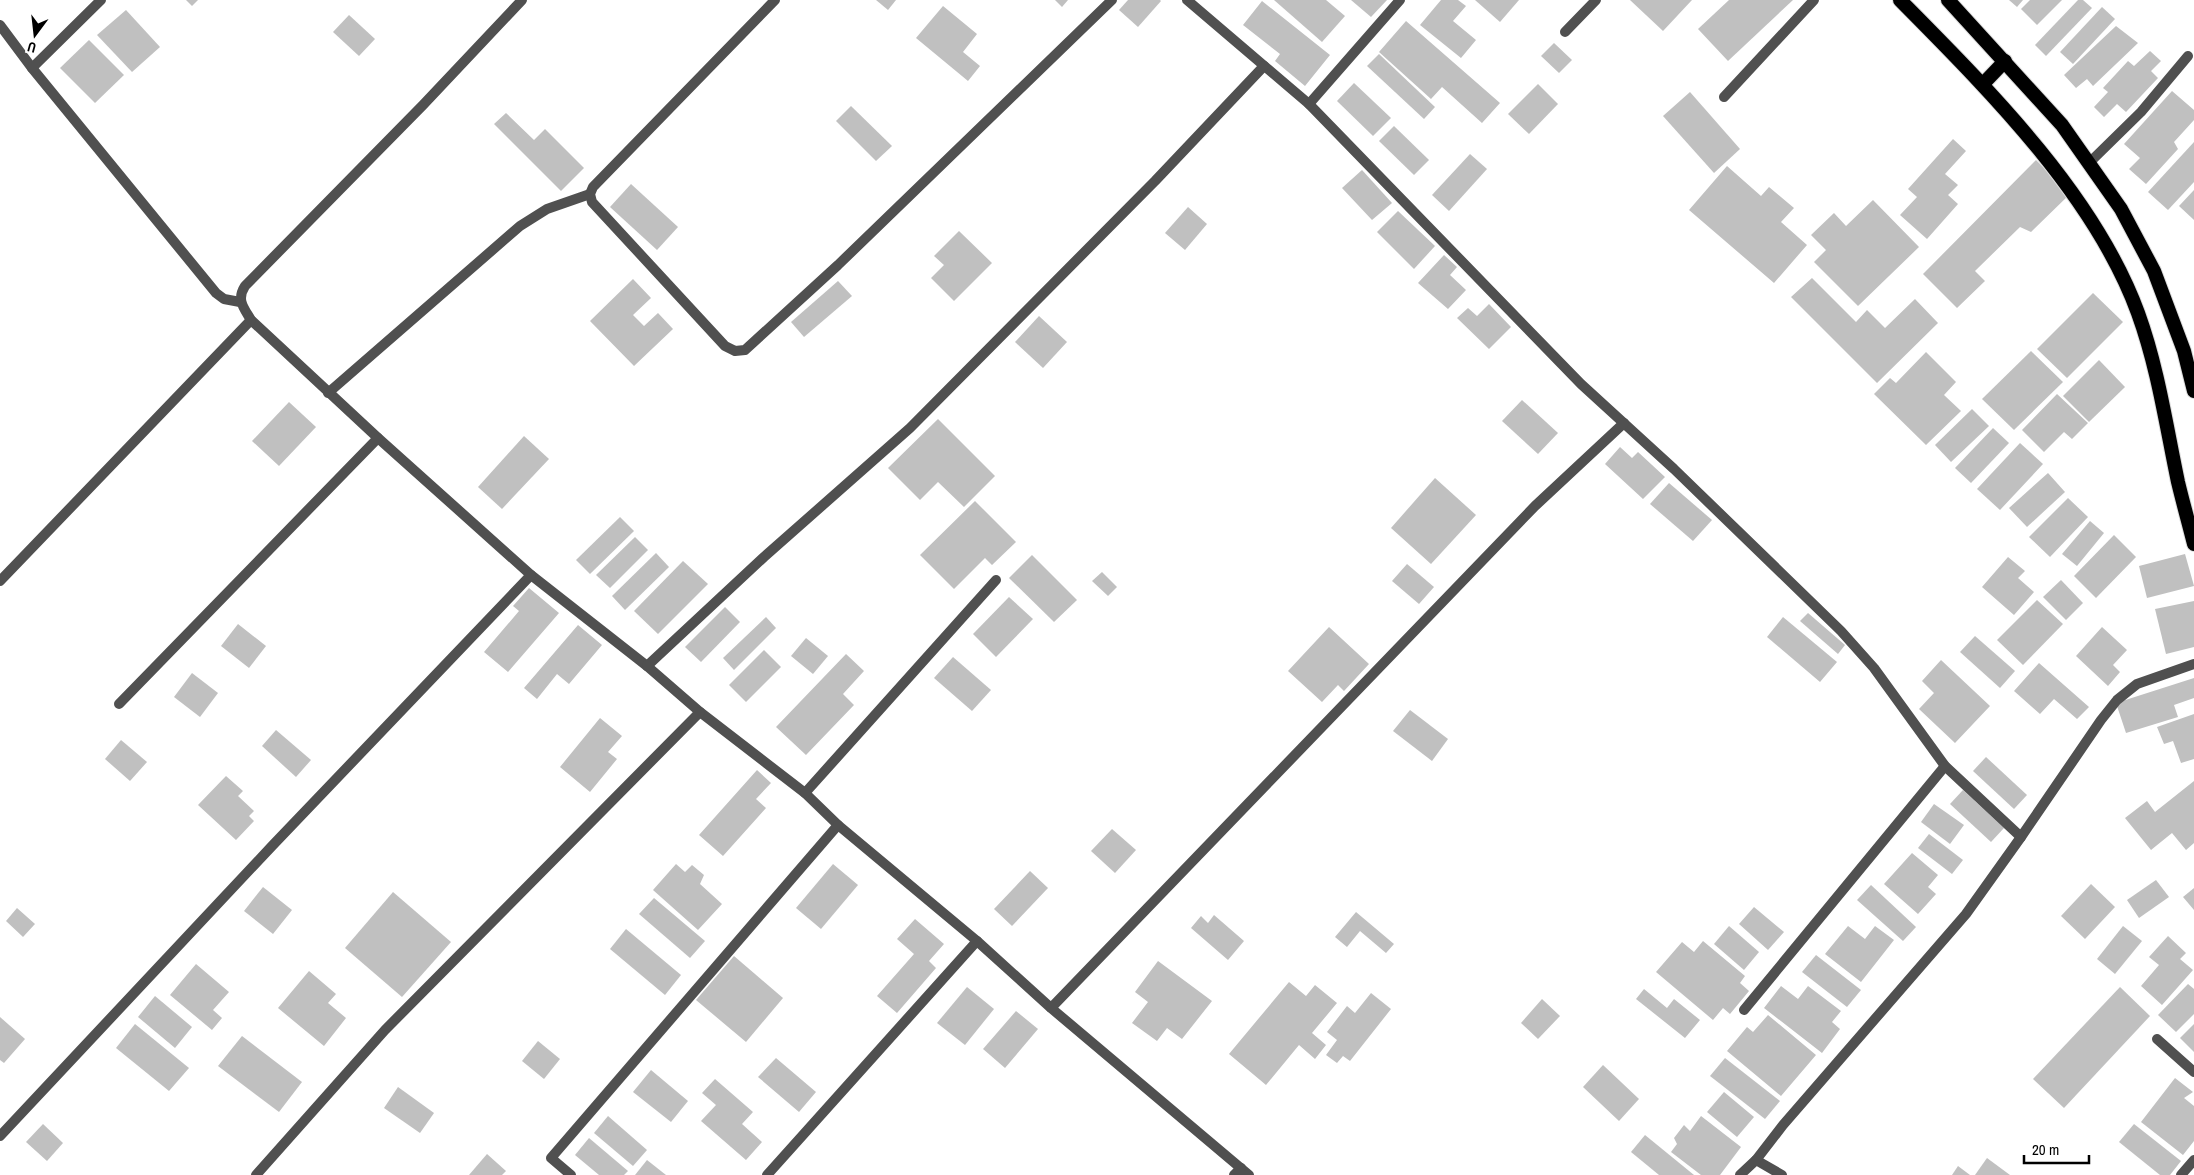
<svg xmlns="http://www.w3.org/2000/svg" width="2194" height="1175" font-family="'Archivo Narrow',sans-serif">
<style>
.building{fill:#c0c0c0}
.lines{fill:none;stroke-linecap:round;stroke-linejoin:round}
.trunk-casing{stroke:#dbdbdb;stroke-width:16}
.service{stroke:#505050;stroke-width:10}
.minor{stroke:#505050;stroke-width:10}
.trunk{stroke:#000;stroke-width:14}
</style>
<rect width="100%" height="100%" fill="#fff"/>
<!-- building -->
<g class="building">
<polygon points="186,0 198,0 192,6"/>
<polygon points="876,0 896,0 888,10"/>
<polygon points="1055,0 1068,0 1062,7"/>
<polygon points="1128,0 1160,0 1161,1 1138,27 1119,10"/>
<polygon points="1274,0 1326,0 1345,16 1322,42"/>
<polygon points="1351,0 1387,0 1371,17"/>
<polygon points="1441,0 1458,0 1466,6 1453,21 1476,40 1461,58 1420,25"/>
<polygon points="1475,0 1519,0 1500,22"/>
<polygon points="1630,0 1692,0 1663,31"/>
<polygon points="1729,0 1793,0 1728,61 1698,29"/>
<polygon points="2009,0 2023,0 2017,7"/>
<polygon points="2030,0 2062,0 2037,25 2021,9"/>
<polygon points="2078,0 2083,0 2092,8 2046,56 2035,45"/>
<polygon points="1262,1 1330,55 1305,86 1275,61 1280,54 1243,25"/>
<polygon points="943,6 977,34 963,52 980,66 968,81 916,38"/>
<polygon points="2102,7 2115,19 2073,64 2060,52"/>
<polygon points="126,10 160,47 132,72 97,35"/>
<polygon points="349,15 375,39 359,56 333,32"/>
<polygon points="1406,21 1500,103 1482,123 1442,87 1431,99 1379,52"/>
<polygon points="2116,26 2138,43 2093,86 2087,79 2076,88 2064,75"/>
<polygon points="89,40 124,75 95,103 60,68"/>
<polygon points="1554,43 1572,60 1559,73 1541,56"/>
<polygon points="2150,51 2161,61 2151,71 2158,78 2126,112 2117,104 2104,117 2094,107 2108,92 2103,88 2128,61 2134,66"/>
<polygon points="1379,54 1435,107 1424,119 1367,66"/>
<polygon points="1354,83 1391,118 1373,136 1337,101"/>
<polygon points="1538,84 1558,104 1529,134 1508,114"/>
<polygon points="2172,91 2194,110 2194,120 2174,142 2178,149 2146,184 2129,169 2140,158 2124,144"/>
<polygon points="1690,92 1740,149 1714,173 1663,116"/>
<polygon points="851,106 892,146 876,161 836,121"/>
<polygon points="506,113 534,140 545,129 584,168 561,191 494,124"/>
<polygon points="1394,126 1429,160 1414,175 1379,141"/>
<polygon points="1953,139 1966,151 1945,174 1958,185 1948,195 1958,204 1927,239 1900,215 1917,197 1908,189"/>
<polygon points="2194,142 2194,182 2168,210 2148,192"/>
<polygon points="1470,154 1487,169 1449,211 1432,195"/>
<polygon points="2036,160 2070,194 2031,232 2020,227 1975,271 1985,281 1957,308 1923,274"/>
<polygon points="1727,166 1761,196 1769,187 1794,208 1781,222 1807,245 1774,283 1689,210"/>
<polygon points="1362,170 1392,203 1372,220 1342,188"/>
<polygon points="631,184 678,227 657,250 610,207"/>
<polygon points="2194,190 2194,220 2179,206"/>
<polygon points="1873,200 1919,247 1858,306 1814,262 1826,250 1811,235 1834,213 1846,226"/>
<polygon points="1188,207 1207,224 1185,250 1165,233"/>
<polygon points="1398,211 1435,246 1414,269 1377,232"/>
<polygon points="959,231 992,263 954,301 931,278 944,265 934,256"/>
<polygon points="1444,255 1457,267 1450,275 1466,290 1448,309 1418,283"/>
<polygon points="1812,278 1856,322 1867,310 1885,328 1915,299 1938,323 1877,383 1791,297"/>
<polygon points="633,279 651,298 633,315 644,326 658,313 673,329 634,366 590,321"/>
<polygon points="838,281 852,296 804,337 791,322"/>
<polygon points="2093,293 2123,322 2067,378 2037,349"/>
<polygon points="1489,304 1511,327 1489,349 1457,318 1468,308 1477,316"/>
<polygon points="1039,316 1067,342 1043,368 1015,342"/>
<polygon points="2031,351 2063,382 2014,430 1982,399"/>
<polygon points="1926,352 1956,382 1944,395 1961,411 1926,445 1874,394 1890,378 1896,383"/>
<polygon points="2099,360 2125,387 2089,422 2063,396"/>
<polygon points="2057,394 2088,423 2072,439 2064,432 2044,452 2022,430"/>
<polygon points="1522,400 1558,433 1538,454 1502,421"/>
<polygon points="289,402 316,427 279,466 252,441"/>
<polygon points="1972,409 1989,426 1951,462 1935,445"/>
<polygon points="938,419 995,476 964,507 938,482 920,500 888,468"/>
<polygon points="1993,428 2009,443 1971,483 1955,468"/>
<polygon points="524,436 549,459 502,509 478,487"/>
<polygon points="2020,443 2043,464 2000,510 1977,489"/>
<polygon points="1620,447 1632,458 1638,452 1665,477 1643,499 1605,464"/>
<polygon points="2048,473 2065,492 2027,527 2009,508"/>
<polygon points="1435,478 1476,515 1431,564 1391,528"/>
<polygon points="1669,483 1712,520 1693,541 1650,504"/>
<polygon points="2068,498 2088,517 2050,557 2029,537"/>
<polygon points="975,501 1016,542 992,565 985,558 954,589 920,555"/>
<polygon points="620,517 634,531 590,574 576,560"/>
<polygon points="2090,521 2104,533 2077,566 2062,554"/>
<polygon points="2114,535 2136,557 2096,598 2074,576"/>
<polygon points="635,537 648,550 610,588 596,575"/>
<polygon points="656,553 669,567 625,610 612,596"/>
<polygon points="2185,554 2194,586 2147,598 2139,566"/>
<polygon points="1032,555 1077,600 1054,622 1009,578"/>
<polygon points="2008,557 2025,571 2018,578 2034,592 2014,615 1982,587"/>
<polygon points="683,561 708,584 658,634 634,611"/>
<polygon points="1407,564 1434,587 1419,604 1392,581"/>
<polygon points="1102,572 1117,587 1108,596 1092,581"/>
<polygon points="2061,580 2083,603 2066,620 2043,597"/>
<polygon points="529,588 559,613 508,672 484,652 519,611 513,606"/>
<polygon points="1009,597 1033,619 996,657 973,634"/>
<polygon points="2037,600 2063,624 2023,665 1997,640"/>
<polygon points="2194,601 2194,647 2166,654 2155,609"/>
<polygon points="725,607 740,622 701,662 685,647"/>
<polygon points="1808,613 1845,645 1838,654 1800,621"/>
<polygon points="766,617 776,628 734,670 723,658"/>
<polygon points="1783,617 1837,662 1820,682 1767,637"/>
<polygon points="238,624 266,646 249,668 221,646"/>
<polygon points="578,625 602,645 569,684 557,674 537,699 524,688"/>
<polygon points="1329,627 1369,664 1344,691 1338,685 1322,702 1288,671"/>
<polygon points="2102,627 2127,650 2113,665 2120,672 2108,686 2076,656"/>
<polygon points="1975,636 2015,671 2000,688 1960,652"/>
<polygon points="806,638 828,656 813,674 791,656"/>
<polygon points="764,650 781,667 746,702 729,685"/>
<polygon points="846,654 864,671 843,694 854,705 806,755 776,727"/>
<polygon points="953,657 991,690 972,711 934,678"/>
<polygon points="1941,660 1990,706 1955,743 1919,709 1934,693 1922,681"/>
<polygon points="2039,663 2089,707 2077,719 2054,699 2040,714 2014,691"/>
<polygon points="192,673 218,693 200,717 174,697"/>
<polygon points="2194,678 2194,698 2174,705 2178,717 2126,733 2116,703"/>
<polygon points="1410,710 1448,739 1432,761 1393,731"/>
<polygon points="2194,714 2194,759 2181,763 2173,741 2164,744 2157,727"/>
<polygon points="600,718 622,736 608,752 617,759 590,792 560,767"/>
<polygon points="276,730 311,760 296,777 262,746"/>
<polygon points="121,740 147,762 130,781 105,759"/>
<polygon points="1986,757 2027,795 2014,809 1973,771"/>
<polygon points="757,770 771,783 756,799 766,808 723,856 699,835"/>
<polygon points="226,776 243,791 238,796 254,811 249,816 254,821 236,840 198,805"/>
<polygon points="2194,781 2194,843 2186,850 2172,833 2151,850 2125,818 2147,801 2155,812"/>
<polygon points="1963,790 2004,828 1991,842 1950,804"/>
<polygon points="1934,804 1964,825 1950,844 1921,822"/>
<polygon points="1112,829 1136,850 1115,873 1091,851"/>
<polygon points="1929,834 1963,860 1952,874 1918,848"/>
<polygon points="1912,853 1938,875 1928,887 1936,894 1918,914 1884,884"/>
<polygon points="676,864 685,872 692,865 704,875 700,884 722,904 698,930 653,890"/>
<polygon points="833,864 858,885 821,929 796,908"/>
<polygon points="1030,871 1048,888 1012,926 994,909"/>
<polygon points="2156,880 2169,897 2139,918 2127,900"/>
<polygon points="2091,884 2115,907 2085,939 2061,916"/>
<polygon points="1871,885 1916,927 1903,941 1857,900"/>
<polygon points="263,887 292,910 273,934 244,911"/>
<polygon points="2194,888 2194,910 2183,897"/>
<polygon points="393,892 451,942 402,997 345,948"/>
<polygon points="654,898 705,941 690,958 639,914"/>
<polygon points="1754,907 1784,932 1768,950 1739,924"/>
<polygon points="17,908 35,924 23,937 6,921"/>
<polygon points="1356,912 1394,944 1386,953 1360,931 1347,947 1335,937"/>
<polygon points="1214,915 1244,941 1228,960 1191,928 1201,916 1208,923"/>
<polygon points="915,919 944,944 929,961 936,968 897,1013 877,996 914,954 897,939"/>
<polygon points="1729,926 1759,952 1744,970 1714,944"/>
<polygon points="1848,926 1865,939 1875,926 1894,940 1861,982 1825,954"/>
<polygon points="2123,926 2142,941 2115,974 2097,959"/>
<polygon points="626,929 681,975 665,995 610,949"/>
<polygon points="2168,936 2186,953 2180,959 2193,970 2162,1005 2141,986 2159,965 2149,957"/>
<polygon points="1703,941 1745,976 1740,983 1749,991 1730,1014 1723,1008 1713,1020 1656,972 1682,942 1694,952"/>
<polygon points="1816,955 1861,990 1847,1007 1802,972"/>
<polygon points="734,956 783,998 746,1042 696,1000"/>
<polygon points="1158,961 1212,1001 1182,1039 1167,1028 1157,1041 1132,1023 1148,1002 1135,992"/>
<polygon points="196,964 229,992 213,1010 222,1018 212,1030 170,995"/>
<polygon points="309,971 336,994 328,1003 346,1018 324,1046 278,1008"/>
<polygon points="1289,982 1306,996 1315,985 1337,1003 1312,1033 1326,1045 1315,1059 1299,1045 1266,1085 1229,1054"/>
<polygon points="2188,984 2194,989 2194,1014 2176,1032 2158,1015"/>
<polygon points="1781,986 1798,999 1808,986 1841,1011 1832,1022 1840,1029 1822,1053 1764,1008"/>
<polygon points="967,987 994,1009 965,1045 937,1023"/>
<polygon points="2120,987 2150,1016 2064,1108 2033,1079"/>
<polygon points="1644,989 1667,1008 1674,999 1700,1020 1685,1038 1636,999"/>
<polygon points="1371,993 1391,1009 1350,1061 1343,1056 1337,1063 1326,1055 1337,1040 1327,1032 1347,1006 1355,1013"/>
<polygon points="155,996 192,1027 175,1048 138,1017"/>
<polygon points="1542,999 1560,1016 1538,1039 1521,1023"/>
<polygon points="1016,1011 1038,1029 1005,1068 983,1049"/>
<polygon points="1768,1015 1816,1055 1781,1096 1727,1051 1747,1027 1753,1032"/>
<polygon points="0,1017 25,1039 4,1063 0,1060"/>
<polygon points="135,1024 189,1068 169,1091 116,1048"/>
<polygon points="2194,1024 2194,1052 2180,1038"/>
<polygon points="242,1036 302,1082 279,1112 218,1066"/>
<polygon points="538,1041 560,1059 544,1079 522,1061"/>
<polygon points="776,1058 816,1092 799,1112 758,1077"/>
<polygon points="1725,1058 1780,1101 1765,1119 1710,1076"/>
<polygon points="1603,1065 1639,1099 1619,1121 1583,1087"/>
<polygon points="651,1070 688,1101 671,1122 633,1092"/>
<polygon points="2175,1078 2193,1092 2184,1098 2194,1106 2194,1141 2183,1155 2141,1122"/>
<polygon points="715,1079 753,1112 742,1124 762,1142 746,1160 701,1121 716,1105 702,1093"/>
<polygon points="398,1087 434,1113 420,1133 384,1108"/>
<polygon points="1724,1092 1754,1117 1737,1137 1707,1112"/>
<polygon points="608,1116 647,1150 633,1166 594,1133"/>
<polygon points="1701,1116 1741,1147 1720,1175 1701,1175 1671,1152 1677,1144 1674,1138 1684,1125 1690,1131"/>
<polygon points="43,1124 63,1143 47,1161 26,1142"/>
<polygon points="2134,1124 2181,1161 2170,1175 2160,1175 2119,1142"/>
<polygon points="1645,1135 1694,1175 1659,1175 1631,1152"/>
<polygon points="589,1138 628,1171 624,1175 599,1175 575,1155"/>
<polygon points="487,1154 506,1171 502,1175 469,1175"/>
<polygon points="1987,1158 2010,1175 1975,1175"/>
<polygon points="647,1160 666,1175 635,1175"/>
<polygon points="1958,1166 1970,1175 1952,1175"/>
</g>
<g class="lines">
<defs>
<g id="trunk">
<path d="M1900 0C1987 88 2095 195 2138 313 2158 368 2166 425 2178 482 2183 503 2189 524 2194 544"/>
<polyline points="1948,0 2062,125 2121,209 2154,271 2184,351 2194,391"/>
<polyline points="1983,84 2005,61"/>
</g>
</defs>
<!-- trunk casing -->
<use href="#trunk" class="trunk-casing"/>
<!-- service -->
<g class="service">
<polyline points="1565,32 1596,0"/>
<polyline points="1724,97 1814,0"/>
</g>
<!-- minor -->
<g class="minor">
<path d="M522 0 423 105 245 286C236 300 244 308 251 320L378 438 531 575 647 666 700 712 805 793 838 825 977 941 1051 1008 1249 1175"/>
<polyline points="775,0 593,187 590,194 592,202 725,346 735,351 745,350 838,265 1112,0"/>
<polyline points="1187,0 1309,104 1581,384 1674,469 1841,631 1874,668 1945,766 2021,837"/>
<polyline points="0,25 32,68 216,293 224,299 240,302"/>
<polyline points="32,68 101,0"/>
<polyline points="1309,104 1400,0"/>
<polyline points="2089,163 2141,112 2188,56"/>
<polyline points="328,393 520,226 547,209 590,194"/>
<polyline points="0,581 251,320"/>
<polyline points="647,666 764,557 910,428 1155,181 1264,66"/>
<polyline points="119,704 378,438"/>
<polyline points="805,793 996,580"/>
<polyline points="1051,1008 1535,506 1624,423"/>
<polyline points="1744,1010 1945,766"/>
<polyline points="2157,1039 2194,1072"/>
<polyline points="0,1136 272,846 531,575"/>
<polyline points="1756,1160 1782,1175"/>
<polyline points="256,1175 385,1030 700,712"/>
<polyline points="571,1175 551,1158 838,825"/>
<polyline points="767,1175 977,941"/>
<polyline points="1234,1175 1241,1168"/>
<polyline points="1740,1175 1756,1160 1783,1125 1966,914 2021,837 2101,720 2117,700 2137,684 2194,664"/>
<polyline points="2181,1175 2194,1160"/>
</g>
<!-- trunk -->
<use href="#trunk" class="trunk"/>
</g>
<!-- north arrow -->
<g transform="translate(35 35) rotate(195)" stroke="#ffffff" stroke-width="4" paint-order="stroke">
<path d="M0-4L9 19L0 12L-9 19Z" fill="#000000"/>
<text y="-8" font-size="14" font-weight="bold" text-anchor="middle" fill="#000000">U</text>
</g>
<!-- scale -->
<path d="M2024 1155v8h65v-8" fill="none" stroke="#000000" stroke-width="2.5"/>
<text x="2032" y="1155" font-size="15" fill="#000000" stroke="#ffffff" stroke-width="4" paint-order="stroke">20 m</text>
</svg>
